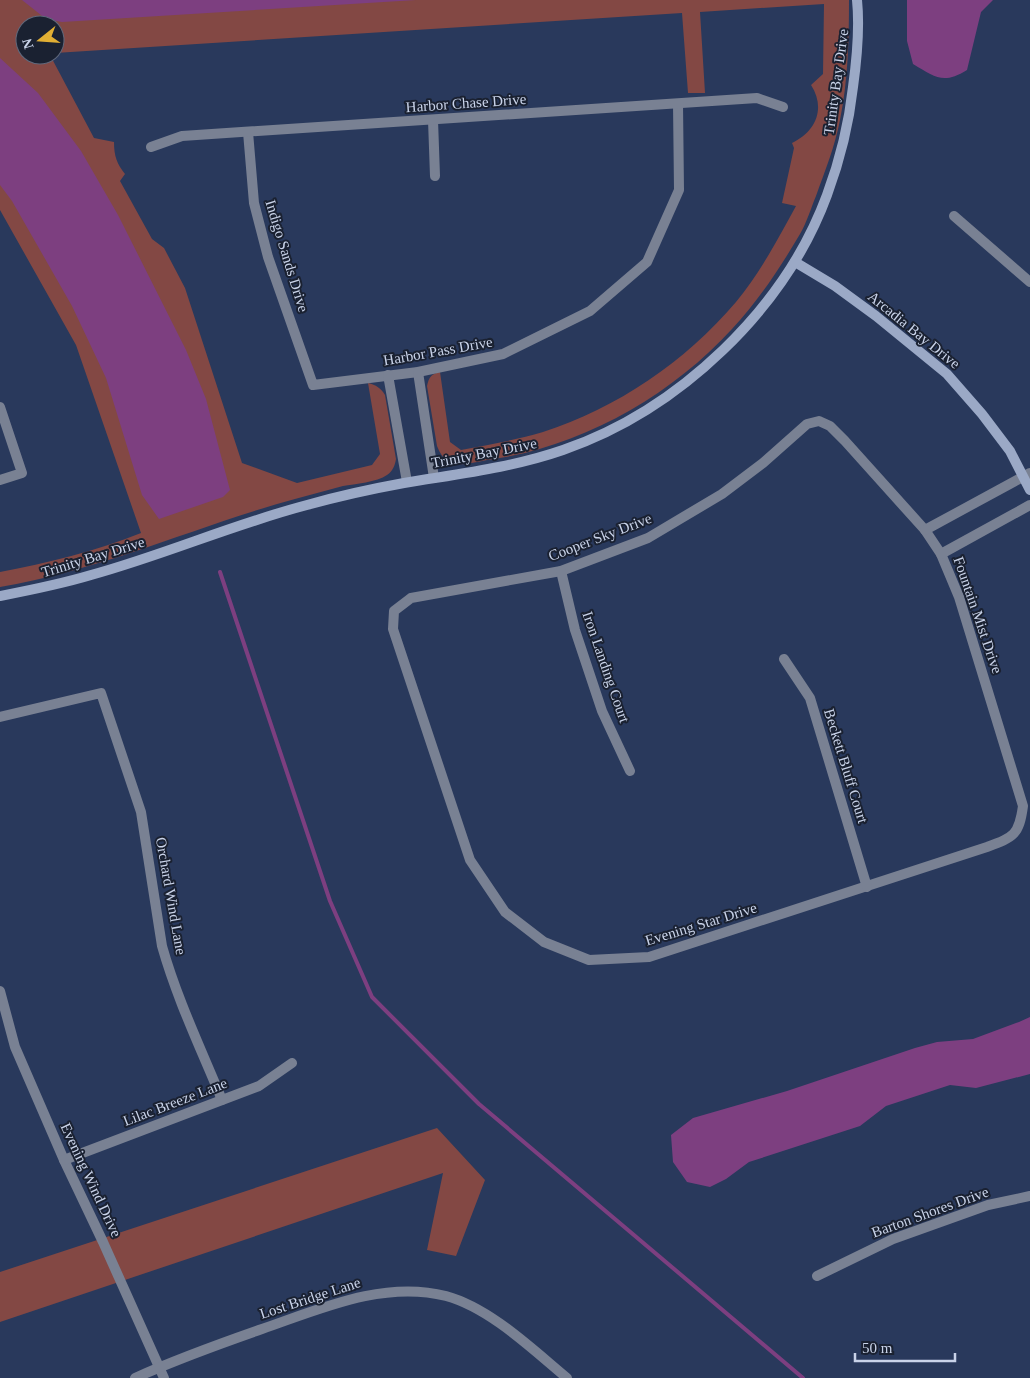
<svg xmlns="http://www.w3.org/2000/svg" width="1030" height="1378" font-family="Georgia,serif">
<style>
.green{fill:#834844}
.water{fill:#7d3f80}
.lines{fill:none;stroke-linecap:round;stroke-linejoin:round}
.stream{stroke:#7d3f80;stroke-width:4}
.street{stroke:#798193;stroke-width:10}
.secondary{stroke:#9ba9c6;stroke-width:10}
.labels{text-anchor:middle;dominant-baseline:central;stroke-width:4;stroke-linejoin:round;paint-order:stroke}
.street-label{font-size:15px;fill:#c9d3e9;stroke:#1a2131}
</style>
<rect width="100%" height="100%" fill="#29395c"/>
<!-- green -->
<g class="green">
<path d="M0 0H849C849 40 848 81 840 120 835 146 825 171 816 196 811 208 807 222 800 234 780 268 759 300 732 329 670 397 579 448 487 460 465 464 447 472 437 446L427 386C429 377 431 374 440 372L450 442 461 450C488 445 516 440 543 432 617 408 685 362 736 302 760 273 778 239 796 206L782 203 794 148 792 143C816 132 826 108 811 85L823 74 824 4 700 12 705 93H688L682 13 55 53V25H25V55H50L94 138 114 142C114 156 117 164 125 174L120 181 152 239 164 248 185 288 242 463 297 483 372 465 380 454 368 383C376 385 381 388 385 395L396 459C395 465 393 471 387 475 377 482 355 484 343 486 327 490 311 495 295 499 196 526 102 570 0 587V572C47 563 96 551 141 533L76 345 0 210Z"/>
<polygon points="437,1128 485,1180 456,1256 427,1250 443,1173 0,1322 0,1272"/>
</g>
<!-- water -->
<g class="water">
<polygon points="22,0 416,0 62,22 46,19"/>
<path d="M907 0H993L981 12 967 70C943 85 935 77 913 64L907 41Z"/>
<polygon points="0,58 38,93 81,151 118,215 186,350 206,399 230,490 223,497 159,519 142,495 106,378 72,306 12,201 0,185"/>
<polygon points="1030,1017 1030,1074 976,1088 950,1085 886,1106 860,1126 749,1162 726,1179 710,1187 687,1182 673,1162 671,1135 693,1118 787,1091 915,1048 937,1042 973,1039 1019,1022"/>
</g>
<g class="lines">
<!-- stream -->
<polyline class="stream" points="220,572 330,901 372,997 479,1104 803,1378"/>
<!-- street -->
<g class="street">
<polyline points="433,120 435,176"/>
<polyline points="248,132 254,203 268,257 313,385 418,372 503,354 590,311 647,262 679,190 678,104"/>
<polyline points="151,147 182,136 757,98 783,107"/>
<polyline points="954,216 1030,282"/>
<polyline points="418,372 434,478"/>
<polyline points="388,375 407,482"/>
<polyline points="0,407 22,473 0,480"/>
<path d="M819 421 830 426 845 441 925 530 941 554 959 597 1023 806C1019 835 1014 837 987 847L649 957 589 960 544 942 505 912 470 860 393 629 394 611 411 598 561 571 648 538 722 494 763 463 807 424Z"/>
<polyline points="925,530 1030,473"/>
<polyline points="941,554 1030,505"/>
<polyline points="561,571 575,630 602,711 630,771"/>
<polyline points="784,659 810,698 867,887"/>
<path d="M0 717 101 693 141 812 162 946C177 999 201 1049 222 1100"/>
<polyline points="0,991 15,1047 64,1160 103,1242 164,1378"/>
<polyline points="64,1160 259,1086 292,1063"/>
<polyline points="817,1276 893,1239 988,1205 1030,1196"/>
<path d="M135 1378C177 1359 219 1344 262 1329 320 1309 383 1280 446 1296 490 1308 532 1349 567 1378"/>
</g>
<!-- secondary -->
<g class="secondary">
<polyline points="795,262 835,286 876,316 947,374 982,414 1010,451 1030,490"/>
<path d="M0 596C31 590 61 584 91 575 164 555 234 524 307 505 339 496 371 489 404 483 457 474 511 468 563 450 679 410 785 309 827 195 840 160 849 123 853 87 857 58 860 29 857 0"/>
</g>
</g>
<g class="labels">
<!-- street labels -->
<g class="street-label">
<text transform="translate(836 82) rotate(-82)">Trinity Bay Drive</text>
<text transform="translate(466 103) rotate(-4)">Harbor Chase Drive</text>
<text transform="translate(287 256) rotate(73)">Indigo Sands Drive</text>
<text transform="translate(914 330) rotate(39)">Arcadia Bay Drive</text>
<text transform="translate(438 351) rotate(-10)">Harbor Pass Drive</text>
<text transform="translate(484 453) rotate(-11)">Trinity Bay Drive</text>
<text transform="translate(600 537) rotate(-21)">Cooper Sky Drive</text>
<text transform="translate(93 557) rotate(-17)">Trinity Bay Drive</text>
<text transform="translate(978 615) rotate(71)">Fountain Mist Drive</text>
<text transform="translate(606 667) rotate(71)">Iron Landing Court</text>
<text transform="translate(846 766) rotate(73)">Beckett Bluff Court</text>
<text transform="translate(171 896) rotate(80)">Orchard Wind Lane</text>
<text transform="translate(701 924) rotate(-17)">Evening Star Drive</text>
<text transform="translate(175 1102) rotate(-21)">Lilac Breeze Lane</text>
<text transform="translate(91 1180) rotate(65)">Evening Wind Drive</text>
<text transform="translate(930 1212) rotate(-20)">Barton Shores Drive</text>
<text transform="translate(310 1298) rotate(-18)">Lost Bridge Lane</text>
</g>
</g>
<!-- north arrow -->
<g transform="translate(40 40) rotate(253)"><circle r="24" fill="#1a2131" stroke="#60687b"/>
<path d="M0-4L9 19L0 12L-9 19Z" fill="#e1af34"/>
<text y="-8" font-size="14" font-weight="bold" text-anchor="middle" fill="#c9d3e9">N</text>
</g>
<!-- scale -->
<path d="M855 1353v8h100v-8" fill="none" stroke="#c9d3e9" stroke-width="2.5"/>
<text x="862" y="1353" font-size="15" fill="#c9d3e9" stroke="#1a2131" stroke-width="4" paint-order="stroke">50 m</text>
</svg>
